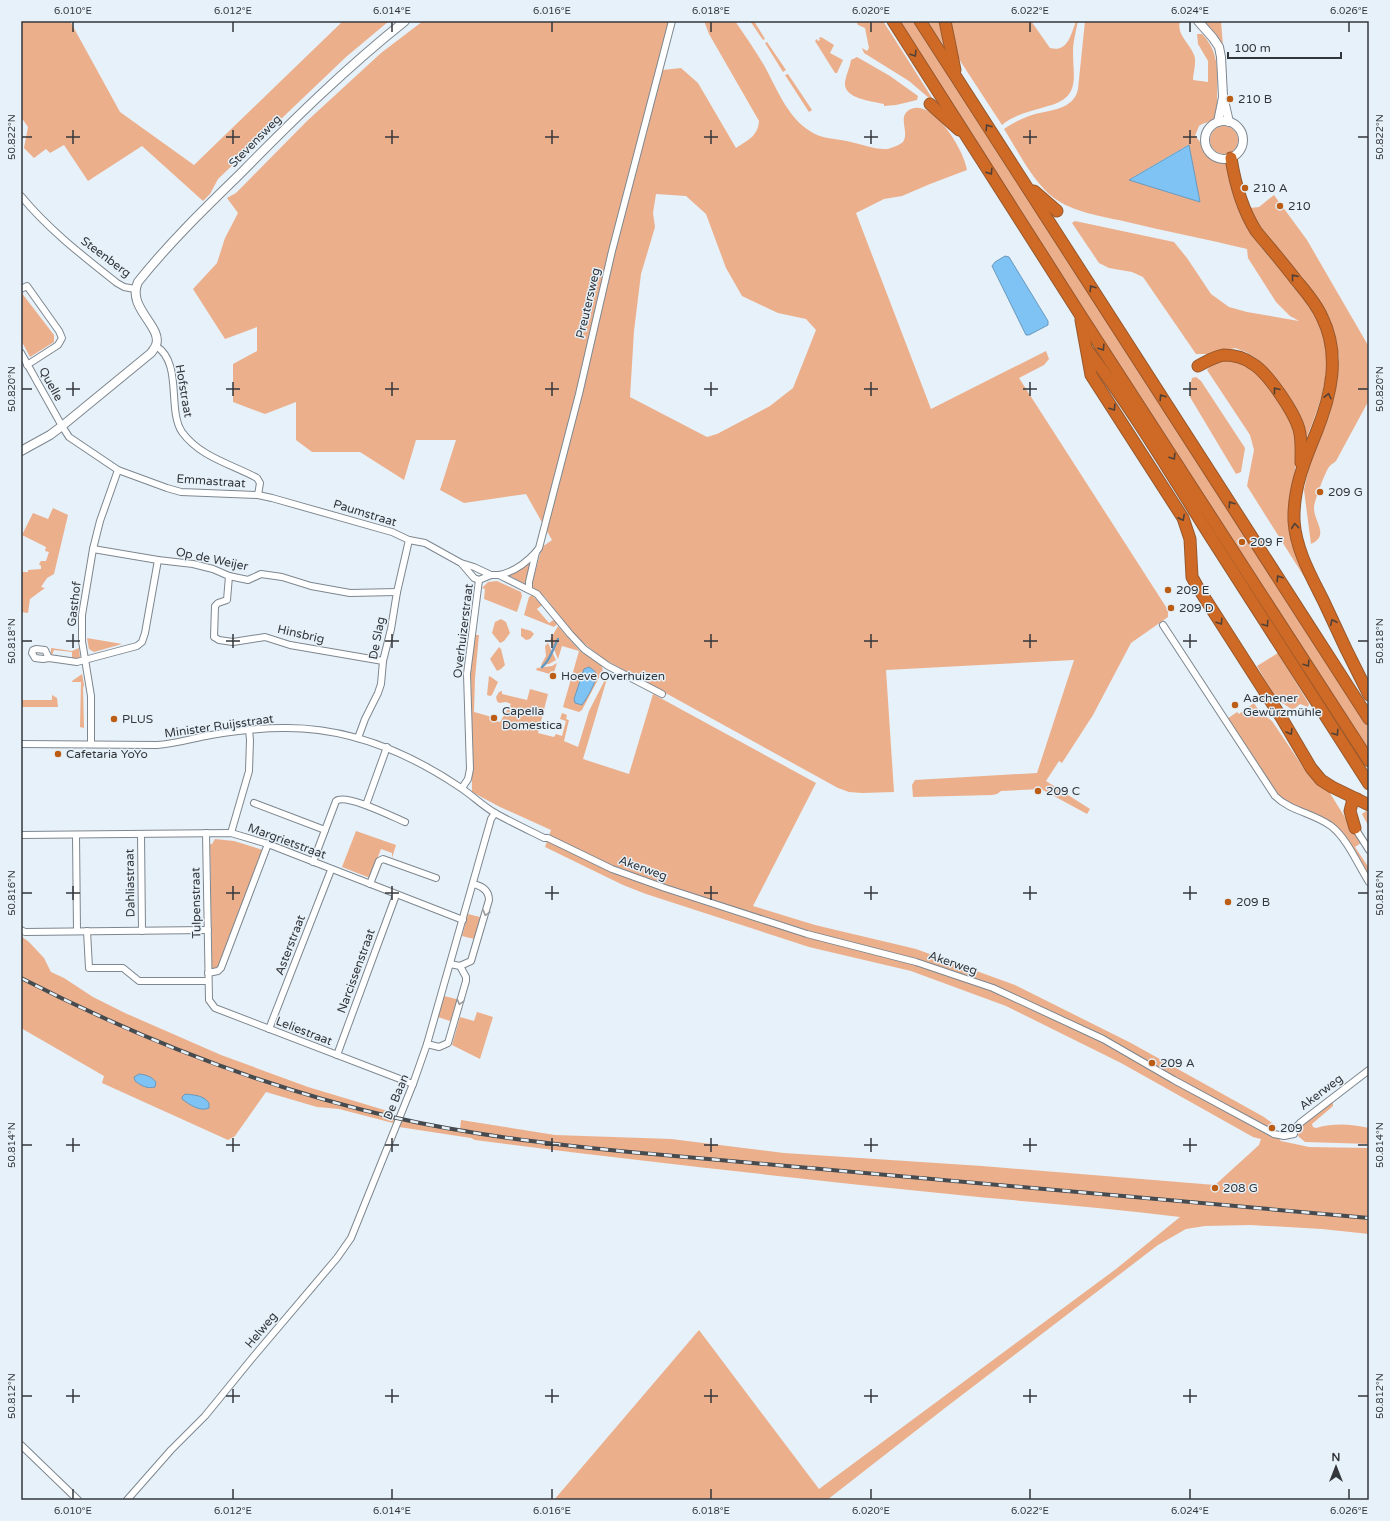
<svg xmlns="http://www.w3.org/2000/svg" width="1390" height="1521" font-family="'Varela Round',sans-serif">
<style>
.green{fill:#ecaf8c;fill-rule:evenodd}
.water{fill:#7fc3f4;stroke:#6899bc}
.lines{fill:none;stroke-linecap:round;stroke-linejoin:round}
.stream{stroke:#6899bc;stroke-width:2.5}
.minor-casing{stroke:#7e878f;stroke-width:8}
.tertiary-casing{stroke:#7e878f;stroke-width:10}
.motorway-casing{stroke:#98582d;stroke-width:13}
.minor{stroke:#fff;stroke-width:6}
.tertiary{stroke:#fff;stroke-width:8}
.motorway{stroke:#ce6a25;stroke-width:11}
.rail-casing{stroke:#464b4f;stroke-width:4}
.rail{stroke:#e6f1f9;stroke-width:2.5;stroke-dasharray:8;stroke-linecap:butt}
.oneway{stroke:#524137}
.oneway2{stroke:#999b9d}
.ticks{fill:none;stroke:#33373b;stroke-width:1.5}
.poi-dot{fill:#bc5d15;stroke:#e6f1f9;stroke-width:1.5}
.labels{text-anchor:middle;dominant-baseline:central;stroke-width:3;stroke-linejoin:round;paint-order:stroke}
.poi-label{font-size:12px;fill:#33373b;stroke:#e6f1f9;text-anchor:start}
.street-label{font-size:12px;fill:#33373b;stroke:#e6f1f9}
.neatline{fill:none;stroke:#33373b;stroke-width:1.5}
.ticks-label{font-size:10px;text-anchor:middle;fill:#33373b}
</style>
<rect width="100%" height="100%" fill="#e6f1f9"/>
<!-- green -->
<g class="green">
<polygon points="21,21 70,21 120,112 194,165 343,21 389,21 346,57 218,179 210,194 203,201 142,146 88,181 64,145 50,153 46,149 34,158 24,148 28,127 21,117"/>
<path d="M423 21H671L674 25 663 70 681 68 698 83 736 148C748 140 758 136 759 121L709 34 704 21H735C745 36 756 51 765 67 778 91 789 121 815 134 825 139 840 139 851 142 861 144 873 149 884 149 888 150 900 145 903 142 910 131 896 116 911 109 934 99 965 152 967 170L930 184 902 196 884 199 856 213 931 409 1046 351 1049 359 1044 365 1019 378 1168 610V617L1131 643 1093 715 1062 763 1059 761 1046 781 1090 809 1087 814 1041 789 1001 791 997 794 992 795 913 797 912 785 915 780 1037 773 1074 660 886 670 894 792 862 793 849 792 838 788 602 658 575 636 545 597 531 587 542 547 552 540 526 494 464 503 440 490 456 440H416L404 480 360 452H312L296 440V402L265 414 233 402V364L257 351V327L225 339 193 289 217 263 225 238 238 213 227 198 236 193 307 121 381 53ZM656 194 686 196 706 214 726 268 742 296 778 313 806 319 816 330 793 388 770 406 717 434 707 437 630 397 634 331 641 274 655 227 653 213Z"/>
<polygon points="750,21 754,21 765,39 763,40"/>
<polygon points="856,21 883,21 936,104 909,81 864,53 862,48 867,51 869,48 865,28 858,25"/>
<polygon points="898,21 913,21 1369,727 1369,751 1167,440"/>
<polygon points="927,21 940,21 943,44"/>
<path d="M948 21H1031L1050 48C1068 53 1071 34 1076 21H1078C1076 31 1073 42 1073 52 1073 78 1081 97 1048 106 1032 111 1015 114 1002 125L957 56Z"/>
<path d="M1085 21H1180C1176 35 1190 43 1194 55 1197 62 1193 73 1193 80L1208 82V61L1198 44 1197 34H1202C1219 51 1218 73 1217 96 1217 102 1218 111 1215 117 1211 123 1204 122 1199 126L1195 136C1207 148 1208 163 1229 163 1232 185 1237 210 1249 229 1271 269 1312 291 1324 338 1325 343 1327 348 1327 353 1328 385 1316 415 1304 444L1283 389 1267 368 1256 358 1246 352 1235 348 1208 354H1196L1143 277 1132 272 1109 268 1099 263 1072 223 1075 221 1174 242 1187 258 1211 294 1229 307 1247 312 1299 321 1290 316 1276 302 1248 258 1247 249C1206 239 1164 231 1123 221 1100 216 1073 212 1054 198 1033 182 1018 151 1004 129 1012 123 1023 118 1032 115 1049 110 1074 110 1078 89ZM1188 145 1200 202 1130 180V179Z"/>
<polygon points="1204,21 1221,21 1223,46 1215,33"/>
<polygon points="821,37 834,45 830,53 843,60 837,73 835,73 815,41 817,39 818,41 820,40 819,38"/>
<polygon points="767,42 786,70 783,72 765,43"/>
<path d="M857 57 890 76 918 96 917 100 896 105 884 106V104C872 101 843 99 845 82 846 75 850 67 851 60Z"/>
<polygon points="788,74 812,110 809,112 785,75"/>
<circle cx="1224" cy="140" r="14"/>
<path d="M1274 195 1307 240 1369 347V400L1336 461C1334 463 1330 465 1329 467 1325 472 1314 502 1314 508 1314 522 1330 535 1311 544L1304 490 1309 466 1320 437 1329 417 1337 380 1339 358 1335 334 1330 320 1320 303 1259 228 1250 208 1259 207Z"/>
<polygon points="21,292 54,335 54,342 30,357 21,340"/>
<path d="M1236 359 1250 364 1264 381 1293 420 1296 436V463L1288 516 1290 532 1315 594 1247 486 1254 450 1250 435 1207 370C1215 361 1223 360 1236 359Z"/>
<polygon points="1196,377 1201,381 1245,448 1241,472 1236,474 1190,397 1190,386 1192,378"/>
<polygon points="53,508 68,515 54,574 47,578 41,587 45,588 30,599 28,613 21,612 21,572 28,572 28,570 41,569 41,566 39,564 41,561 46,561 49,552 45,551 46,547 22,535 33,513 48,519"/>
<polygon points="531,561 525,584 508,575"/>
<polygon points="497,581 521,592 522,596 517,612 484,599 485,589 482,588 488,582"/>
<polygon points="532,595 542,605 537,609 549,623 555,619 557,624 554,627 524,615 529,597"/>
<polygon points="501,619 506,622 510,633 504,641 500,643 492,633 495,622"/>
<polygon points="558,626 579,650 601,665 603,670 582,710 579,712 563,707 579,651 562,646 558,659 550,640"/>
<polygon points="521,628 531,631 534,634 530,639 526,640 521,636"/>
<path d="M475 635H479L475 678 474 712 492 717 491 720 500 722 511 704 506 702 499 703 497 701 496 697 499 692 502 691V694L527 700 530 689 548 694 538 733 554 737 556 734 562 736 566 721 560 719 562 713 567 715 566 719 569 720 564 741 578 747 589 711 609 672 583 759 629 774 653 694 816 783 753 906 815 925 916 949 1015 985 1131 1043 1264 1117 1276 1126 1275 1133 1281 1141 1309 1147 1369 1148V1234L1322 1229 1250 1225 1205 1226 1186 1229 1158 1245 945 1408 827 1500H554L699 1330 819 1489 1116 1269 1180 1217C1103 1207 1026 1202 949 1194 791 1178 633 1160 475 1140L471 1138 399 1127 402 1119 460 1130 461 1120 555 1135 671 1139 784 1153 982 1166 1215 1185 1259 1145 1261 1139 1253 1137 1121 1063 1006 1006 911 971 809 947 646 894 623 885 545 847 551 830 500 807 472 792 471 671Z"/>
<polygon points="87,638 122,644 94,652 89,649"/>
<polygon points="548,643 556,660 549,664 541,665 546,656 545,646"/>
<polygon points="499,647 501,649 505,665 501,669 497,671 490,659"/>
<polygon points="51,648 72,651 79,648 80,658 72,658 72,652 54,650 52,655 51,655"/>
<polygon points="1278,653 1309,704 1308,707 1300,704 1293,710 1276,699 1257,666"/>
<polygon points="557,663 553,675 536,670 537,668 552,666"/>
<polygon points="82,674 84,685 83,688 84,728 80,727 81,682 72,682 72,681"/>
<polygon points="489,676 491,677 498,682 492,695 490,696 487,695"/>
<polygon points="52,695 57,698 58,707 21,707 21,700 52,700"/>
<polygon points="1254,703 1259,711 1272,721 1307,773 1317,784 1328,790 1361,843 1355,847 1369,868 1369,877 1334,827 1280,798 1227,719 1237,712 1239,714"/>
<polygon points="1366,811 1369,813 1369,827 1362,814"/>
<polygon points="356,831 396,845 392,858 392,853 381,849 370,878 342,867"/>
<polygon points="215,839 234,841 263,850 221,963 217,968 214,969 212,968 210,844 212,844"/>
<polygon points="468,914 480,917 482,920 477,938 474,939 462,936"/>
<polygon points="21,936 29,942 44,958 51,972 64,978 93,997 125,1013 221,1055 308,1087 391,1112 395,1117 393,1123 339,1109 317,1107 266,1092 235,1136 228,1140 102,1083 104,1076 21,1028"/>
<polygon points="444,996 456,999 458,1003 453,1019 450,1021 438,1017"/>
<polygon points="477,1012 493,1017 480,1059 452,1045 460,1017 474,1021"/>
<path d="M1330 1102 1333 1103V1106L1312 1124 1313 1127 1316 1128C1335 1123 1350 1124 1369 1128V1144L1305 1142 1298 1136C1301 1119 1318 1112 1330 1102Z"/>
</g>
<!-- water -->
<g class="water">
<polygon points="1189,145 1200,202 1129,180"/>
<polygon points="1005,256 1009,257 1048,321 1048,325 1029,335 1026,335 1025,333 992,266 995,262"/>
<path d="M589 667C592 669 596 671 596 675 596 683 587 698 582 705L575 703 574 699 584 669Z"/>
<path d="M139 1074C146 1075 151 1076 156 1082L155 1087C147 1089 142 1086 135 1081L134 1077Z"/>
<path d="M185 1094C194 1095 203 1095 209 1103V1108C200 1112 190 1105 182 1099V1097Z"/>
</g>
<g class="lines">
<!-- stream -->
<path class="stream" d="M542 667C550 661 553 648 558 639"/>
<defs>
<g id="minor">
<path d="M21 196C48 229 83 256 117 283L124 287 135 289"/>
<polyline points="21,289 27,286 59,331 62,338 58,345 27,365"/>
<path d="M156 346C183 363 167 410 182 432 200 457 231 464 257 478L260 483 258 495"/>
<polyline points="21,353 62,426 69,437 118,470 167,488 181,492 258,495 272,498 392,532 409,540 425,543 461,563 474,567 491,575"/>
<polyline points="93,549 158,560 193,564 213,569 229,576 248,580 261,574 282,577 311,586 350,593 397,592"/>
<polyline points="462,564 474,578 479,580"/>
<path d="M499 575C514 572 526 563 536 552"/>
<polyline points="229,576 227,600 218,603 215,606 214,637 219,640 233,642 265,637 290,645 383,661"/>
<polyline points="479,580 491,575 499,575 537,594 570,634 584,649 608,666 662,694"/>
<polyline points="529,589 529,582 536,552 539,548 579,394 612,251 672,21"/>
<path d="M1163 625 1275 796C1290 811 1313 813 1331 826 1347 838 1358 865 1369 882"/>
<polyline points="49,658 45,650 36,649 33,650 32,653 35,658 43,659 49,658 77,662 137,646 142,642 145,633 158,560"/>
<polyline points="358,738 365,719 378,693 381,684 383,661 391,629 397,592 409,540"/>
<path d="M21 744 157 745C176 744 193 738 211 735 235 731 259 728 283 728 348 727 408 752 461 788 473 796 483 806 495 813 511 822 528 830 544 838H548L612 869 665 888 807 934 916 962 993 988 1103 1039 1174 1080 1274 1134 1284 1136 1294 1134 1295 1128 1300 1123 1369 1070"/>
<polyline points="91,744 91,696 82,641 82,615 93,549 100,521 118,470"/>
<polyline points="462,788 468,779 470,769 467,674 479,580"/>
<polyline points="254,803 325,830"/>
<polyline points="366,805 387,747"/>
<polyline points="1355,828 1369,850"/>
<polyline points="206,833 209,1000 215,1008 413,1084"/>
<polyline points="231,833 249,771 250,740 249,730"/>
<polyline points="141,834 142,931"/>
<polyline points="21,835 231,833 268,844 463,920"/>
<polyline points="76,835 77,931"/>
<path d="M313 862 336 801C346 793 393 817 405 822"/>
<polyline points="370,884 379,861 383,859 436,878"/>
<polyline points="21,930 25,932 208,930"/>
<polyline points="87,931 89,968 123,968 139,981 208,981"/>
<path d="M450 964 460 966 471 961 489 900C489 890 482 886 473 884"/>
<polyline points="208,973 218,971 221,968 268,844"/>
<polyline points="269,1029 331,870"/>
<polyline points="427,1044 439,1047 448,1043 466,981 466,977 460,966"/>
<polyline points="337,1055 396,895"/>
<polyline points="21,1445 78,1500"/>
<polyline points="127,1500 171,1450 205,1416 254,1356 337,1258 351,1238 413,1084 427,1044 491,819 495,813"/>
</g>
<g id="tertiary">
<polyline points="1198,21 1213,38 1219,47 1221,57 1223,96 1229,122"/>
<circle cx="1224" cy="140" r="19"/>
<polyline points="1218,122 1223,97"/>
<path d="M21 451 50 435 62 426 151 353C153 350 155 348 156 345 163 327 126 307 138 282 169 243 204 209 240 174 293 120 346 68 405 21"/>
</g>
<g id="motorway">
<polyline points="893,21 1081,316 1369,761"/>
<polyline points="920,21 1369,719"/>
<polyline points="945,21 955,70"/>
<polyline points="930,104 959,130"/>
<path d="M1231 158C1235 183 1242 209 1256 231 1269 247 1283 263 1296 280 1305 291 1316 303 1322 317 1341 355 1331 396 1316 433 1304 462 1293 489 1294 521 1296 550 1311 576 1324 602 1338 633 1353 664 1369 695"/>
<polyline points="1034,191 1057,211"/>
<polyline points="1081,320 1091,375 1183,518 1190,539 1192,577 1197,586 1281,717 1311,768 1321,780 1332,787 1369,805"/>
<path d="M1089 352C1134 411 1172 476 1212 539 1264 621 1317 702 1369 784"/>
<path d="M1198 366C1206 362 1215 356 1224 355 1234 355 1245 358 1253 364 1268 373 1294 412 1299 429 1302 440 1301 451 1301 463"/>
<polyline points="1355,828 1350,811 1352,803 1357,799"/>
</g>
</defs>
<!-- minor casing -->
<use href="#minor" class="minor-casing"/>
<!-- tertiary casing -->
<use href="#tertiary" class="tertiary-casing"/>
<!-- motorway casing -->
<use href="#motorway" class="motorway-casing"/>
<!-- minor -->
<use href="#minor" class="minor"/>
<!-- tertiary -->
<use href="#tertiary" class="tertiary"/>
<!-- motorway -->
<use href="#motorway" class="motorway"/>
<defs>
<path id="rail" d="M21 978C140 1039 261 1087 392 1117 471 1135 550 1144 630 1152L1369 1218"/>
</defs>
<!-- rail casing -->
<use href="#rail" class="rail-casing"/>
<!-- rail -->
<use href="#rail" class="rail"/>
</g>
<!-- one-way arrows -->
<defs><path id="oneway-chevron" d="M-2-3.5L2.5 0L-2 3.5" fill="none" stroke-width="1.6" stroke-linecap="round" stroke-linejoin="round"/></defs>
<g class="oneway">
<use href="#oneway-chevron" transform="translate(914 54) rotate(57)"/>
<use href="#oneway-chevron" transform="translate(988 127) rotate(-123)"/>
<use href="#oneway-chevron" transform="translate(990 172) rotate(57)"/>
<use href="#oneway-chevron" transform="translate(1294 277) rotate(-129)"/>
<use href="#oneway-chevron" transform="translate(1092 288) rotate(-123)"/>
<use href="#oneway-chevron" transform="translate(1102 348) rotate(57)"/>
<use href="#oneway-chevron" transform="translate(1276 390) rotate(-128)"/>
<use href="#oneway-chevron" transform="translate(1328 396) rotate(-77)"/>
<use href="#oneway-chevron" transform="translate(1162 397) rotate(-123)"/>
<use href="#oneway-chevron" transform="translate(1113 408) rotate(57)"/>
<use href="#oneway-chevron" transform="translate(1173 457) rotate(57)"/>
<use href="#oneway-chevron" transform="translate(1231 504) rotate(-123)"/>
<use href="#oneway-chevron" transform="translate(1182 518) rotate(63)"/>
<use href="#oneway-chevron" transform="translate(1295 526) rotate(-95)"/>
<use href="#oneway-chevron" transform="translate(1279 578) rotate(-123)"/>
<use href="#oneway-chevron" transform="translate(1220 622) rotate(57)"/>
<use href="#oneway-chevron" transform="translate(1333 622) rotate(-115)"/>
<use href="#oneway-chevron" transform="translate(1266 624) rotate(57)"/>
<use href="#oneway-chevron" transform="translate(1307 664) rotate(57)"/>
<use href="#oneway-chevron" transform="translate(1290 732) rotate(59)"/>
<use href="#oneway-chevron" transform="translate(1336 733) rotate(57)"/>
</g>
<g class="oneway2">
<use href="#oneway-chevron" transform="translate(486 913) rotate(106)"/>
<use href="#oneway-chevron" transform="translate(460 1002) rotate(106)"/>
</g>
<!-- ticks -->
<path class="ticks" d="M73 22V32M233 22V32M392 22V32M552 22V32M711 22V32M871 22V32M1030 22V32M1190 22V32M1349 22V32M73 130V144M233 130V144M392 130V144M552 130V144M711 130V144M871 130V144M1030 130V144M1190 130V144M22 137H32M66 137H80M226 137H240M385 137H399M545 137H559M704 137H718M864 137H878M1023 137H1037M1183 137H1197M1358 137H1368M73 382V396M233 382V396M392 382V396M552 382V396M711 382V396M871 382V396M1030 382V396M1190 382V396M22 389H32M66 389H80M226 389H240M385 389H399M545 389H559M704 389H718M864 389H878M1023 389H1037M1183 389H1197M1358 389H1368M73 634V648M233 634V648M392 634V648M552 634V648M711 634V648M871 634V648M1030 634V648M1190 634V648M22 641H32M66 641H80M226 641H240M385 641H399M545 641H559M704 641H718M864 641H878M1023 641H1037M1183 641H1197M1358 641H1368M73 886V900M233 886V900M392 886V900M552 886V900M711 886V900M871 886V900M1030 886V900M1190 886V900M22 893H32M66 893H80M226 893H240M385 893H399M545 893H559M704 893H718M864 893H878M1023 893H1037M1183 893H1197M1358 893H1368M73 1138V1152M233 1138V1152M392 1138V1152M552 1138V1152M711 1138V1152M871 1138V1152M1030 1138V1152M1190 1138V1152M22 1145H32M66 1145H80M226 1145H240M385 1145H399M545 1145H559M704 1145H718M864 1145H878M1023 1145H1037M1183 1145H1197M1358 1145H1368M73 1389V1403M233 1389V1403M392 1389V1403M552 1389V1403M711 1389V1403M871 1389V1403M1030 1389V1403M1190 1389V1403M22 1396H32M66 1396H80M226 1396H240M385 1396H399M545 1396H559M704 1396H718M864 1396H878M1023 1396H1037M1183 1396H1197M1358 1396H1368M73 1489V1499M233 1489V1499M392 1489V1499M552 1489V1499M711 1489V1499M871 1489V1499M1030 1489V1499M1190 1489V1499M1349 1489V1499"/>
<!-- markers -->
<g class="poi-dot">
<circle cx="1230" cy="99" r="4"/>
<circle cx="1245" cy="188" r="4"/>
<circle cx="1280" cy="206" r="4"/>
<circle cx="1320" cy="492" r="4"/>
<circle cx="1242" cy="542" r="4"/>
<circle cx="1168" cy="590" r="4"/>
<circle cx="1171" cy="608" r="4"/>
<circle cx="553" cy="676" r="4"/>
<circle cx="1235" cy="705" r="4"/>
<circle cx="494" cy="718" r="4"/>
<circle cx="114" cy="719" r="4"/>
<circle cx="58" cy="754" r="4"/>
<circle cx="1038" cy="791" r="4"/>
<circle cx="1228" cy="902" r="4"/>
<circle cx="1152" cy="1063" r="4"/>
<circle cx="1272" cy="1128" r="4"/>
<circle cx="1215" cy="1188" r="4"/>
</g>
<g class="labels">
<!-- poi labels -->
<g class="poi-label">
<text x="1238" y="99">210 B</text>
<text x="1253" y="188">210 A</text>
<text x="1288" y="206">210</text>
<text x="1328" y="492">209 G</text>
<text x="1250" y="542">209 F</text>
<text x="1176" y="590">209 E</text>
<text x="1179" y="608">209 D</text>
<text x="561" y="676">Hoeve Overhuizen</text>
<text x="1243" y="698">Aachener<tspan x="1243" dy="14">Gewürzmühle</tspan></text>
<text x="502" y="711">Capella<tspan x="502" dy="14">Domestica</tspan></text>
<text x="122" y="719">PLUS</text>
<text x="66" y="754">Cafetaria YoYo</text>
<text x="1046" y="791">209 C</text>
<text x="1236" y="902">209 B</text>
<text x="1160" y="1063">209 A</text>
<text x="1280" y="1128">209</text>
<text x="1223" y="1188">208 G</text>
</g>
<!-- street labels -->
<g class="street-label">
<text transform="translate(255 141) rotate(-45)">Stevensweg</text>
<text transform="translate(106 257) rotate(37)">Steenberg</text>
<text transform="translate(588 303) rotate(-77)">Preutersweg</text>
<text transform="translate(51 384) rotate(61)">Quelle</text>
<text transform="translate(184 391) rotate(80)">Hofstraat</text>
<text transform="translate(211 481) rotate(4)">Emmastraat</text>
<text transform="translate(365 513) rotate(17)">Paumstraat</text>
<text transform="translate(212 559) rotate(12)">Op de Weijer</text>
<text transform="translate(74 604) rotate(-83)">Gasthof</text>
<text transform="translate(463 631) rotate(-83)">Overhuizerstraat</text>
<text transform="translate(301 634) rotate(13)">Hinsbrig</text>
<text transform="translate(377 638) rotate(-79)">De Slag</text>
<text transform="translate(219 726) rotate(-8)">Minister Ruijsstraat</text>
<text transform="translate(287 841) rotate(20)">Margrietstraat</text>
<text transform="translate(643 868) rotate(20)">Akerweg</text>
<text transform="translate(130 883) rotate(-91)">Dahliastraat</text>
<text transform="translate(196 903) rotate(-91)">Tulpenstraat</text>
<text transform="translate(290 945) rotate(-69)">Asterstraat</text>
<text transform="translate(953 963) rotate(19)">Akerweg</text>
<text transform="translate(356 971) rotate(-70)">Narcissenstraat</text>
<text transform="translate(304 1031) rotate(21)">Leliestraat</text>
<text transform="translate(1321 1092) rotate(-37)">Akerweg</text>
<text transform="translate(396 1097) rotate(-68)">De Baan</text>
<text transform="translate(261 1330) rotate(-50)">Helweg</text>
</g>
</g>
<!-- border -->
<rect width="1390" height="1521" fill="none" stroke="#e6f1f9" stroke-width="44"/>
<!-- north arrow -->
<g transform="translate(1336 1467)" stroke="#e6f1f9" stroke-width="3" paint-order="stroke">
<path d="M0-3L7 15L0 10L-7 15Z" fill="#33373b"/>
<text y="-6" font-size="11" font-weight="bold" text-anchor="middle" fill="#33373b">N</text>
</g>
<!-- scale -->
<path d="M1228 52v6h113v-6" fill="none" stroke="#33373b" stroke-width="2"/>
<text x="1234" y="52" font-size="12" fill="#33373b" stroke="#e6f1f9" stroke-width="3" paint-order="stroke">100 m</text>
<rect x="22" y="22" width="1346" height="1477" class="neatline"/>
<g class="ticks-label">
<text x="73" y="14">6.010°E</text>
<text x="233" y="14">6.012°E</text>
<text x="392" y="14">6.014°E</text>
<text x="552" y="14">6.016°E</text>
<text x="711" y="14">6.018°E</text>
<text x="871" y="14">6.020°E</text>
<text x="1030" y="14">6.022°E</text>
<text x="1190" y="14">6.024°E</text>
<text x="1349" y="14">6.026°E</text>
<text transform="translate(11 137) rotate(-90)" y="4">50.822°N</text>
<text transform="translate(1379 137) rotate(-90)" y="4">50.822°N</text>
<text transform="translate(11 389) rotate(-90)" y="4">50.820°N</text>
<text transform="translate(1379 389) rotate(-90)" y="4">50.820°N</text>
<text transform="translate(11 641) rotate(-90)" y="4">50.818°N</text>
<text transform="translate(1379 641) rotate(-90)" y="4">50.818°N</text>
<text transform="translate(11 893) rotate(-90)" y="4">50.816°N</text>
<text transform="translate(1379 893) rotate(-90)" y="4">50.816°N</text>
<text transform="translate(11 1145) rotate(-90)" y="4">50.814°N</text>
<text transform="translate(1379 1145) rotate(-90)" y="4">50.814°N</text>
<text transform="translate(11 1396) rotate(-90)" y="4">50.812°N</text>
<text transform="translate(1379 1396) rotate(-90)" y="4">50.812°N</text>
<text x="73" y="1514">6.010°E</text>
<text x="233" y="1514">6.012°E</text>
<text x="392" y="1514">6.014°E</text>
<text x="552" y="1514">6.016°E</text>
<text x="711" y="1514">6.018°E</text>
<text x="871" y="1514">6.020°E</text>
<text x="1030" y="1514">6.022°E</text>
<text x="1190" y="1514">6.024°E</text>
<text x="1349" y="1514">6.026°E</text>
</g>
</svg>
